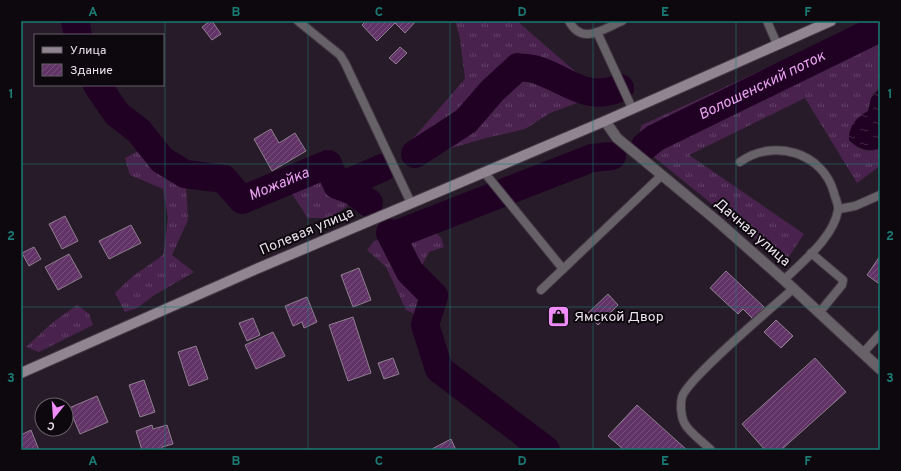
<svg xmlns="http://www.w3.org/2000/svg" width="901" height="471" font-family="Overpass,sans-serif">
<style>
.grass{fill:url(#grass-tufts)}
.water{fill:url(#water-ripples)}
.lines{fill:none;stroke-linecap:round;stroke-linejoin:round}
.river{stroke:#200124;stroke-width:28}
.building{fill:url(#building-hatch);stroke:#8e7e8f}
.service-casing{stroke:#433744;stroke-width:10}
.minor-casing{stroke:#433744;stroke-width:12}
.secondary-casing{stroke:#433744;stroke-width:12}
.service{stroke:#676168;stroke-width:8}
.minor{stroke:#676168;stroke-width:10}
.secondary{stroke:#908591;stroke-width:10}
.grid{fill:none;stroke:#1a7b74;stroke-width:1;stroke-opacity:0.55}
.labels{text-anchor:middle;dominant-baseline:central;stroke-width:4;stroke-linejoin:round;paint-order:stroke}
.street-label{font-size:14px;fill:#eae2eb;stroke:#0d080e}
.poi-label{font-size:14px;fill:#eae2eb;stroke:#0d080e;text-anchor:start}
.water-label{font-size:15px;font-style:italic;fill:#e9a3f0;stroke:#0d080e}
.neatline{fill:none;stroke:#1a7b74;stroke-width:1.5}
.grid-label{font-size:13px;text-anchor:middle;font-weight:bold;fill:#1a7b74}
</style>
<defs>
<pattern id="grass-tufts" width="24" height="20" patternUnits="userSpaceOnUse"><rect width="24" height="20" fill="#49234d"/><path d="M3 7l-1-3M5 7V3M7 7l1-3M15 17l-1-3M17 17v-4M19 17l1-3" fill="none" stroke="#634367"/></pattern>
<pattern id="water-ripples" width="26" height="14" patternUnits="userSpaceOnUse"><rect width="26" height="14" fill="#200124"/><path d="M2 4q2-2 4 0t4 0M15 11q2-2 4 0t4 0" fill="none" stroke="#412644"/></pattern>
<pattern id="building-hatch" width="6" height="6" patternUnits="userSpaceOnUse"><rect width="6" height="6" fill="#623367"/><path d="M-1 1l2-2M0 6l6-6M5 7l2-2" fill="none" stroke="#79507d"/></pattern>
</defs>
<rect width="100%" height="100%" fill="#281b29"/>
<!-- grass -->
<g class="grass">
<polygon points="455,21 517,21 585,80 585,100 550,113 525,129 486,138 420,157 409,150 408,145 410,142 465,79 460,38"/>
<path d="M877 21H880V88L873 94 868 111 863 114 849 140C857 149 868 154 880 148V166L857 183 805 98 689 155 804 234 786 261 781 260 643 148C639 140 638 133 642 125L784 60Z"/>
<polygon points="159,140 186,185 188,220 172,255 194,272 153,296 137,308 125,312 115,293 133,276 163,255 168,218 163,189 130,175 125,158"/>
<polygon points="321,176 348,193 352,203 330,218 308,218 292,194 297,183"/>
<polygon points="432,228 441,238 444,247 429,252 422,265 422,314 415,314 406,310 386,267 367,250 374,241"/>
<polygon points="77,305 89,314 93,325 39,352 26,347 52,323"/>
</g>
<!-- water -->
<path class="water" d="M880 88V148C869 153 857 148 849 140 848 126 857 117 868 111L871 98Z"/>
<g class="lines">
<!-- river -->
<g class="river">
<polyline points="75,21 78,35"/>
<path id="s1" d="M97 85 117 114 139 131 162 160 185 174 224 179 242 200 328 164 337 185 353 191 369 203"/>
<path id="s2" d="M645 146 655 138 880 28"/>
<path d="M415 154 466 121 492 91 518 67C525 68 533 68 540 71 568 81 588 102 620 88"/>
<polyline points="340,186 382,168"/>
<polyline points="390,233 410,272 434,296 425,325 439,369 546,450"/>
<polyline points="392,236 592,158 612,156"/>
</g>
</g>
<!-- building -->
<g class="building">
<polygon points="210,21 212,21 221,34 212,40 202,27"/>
<polygon points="366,21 416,21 405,33 395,23 377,41 362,25"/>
<polygon points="400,47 407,53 396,64 389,58"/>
<polygon points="271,129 279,143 295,133 306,151 272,171 254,139"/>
<polygon points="65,216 78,241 62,249 49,224"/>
<polygon points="131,225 141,243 109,259 99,241"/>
<polygon points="34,247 41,259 29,266 22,253"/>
<polygon points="69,254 82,277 58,290 45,267"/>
<polygon points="880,256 880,281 878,283 867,275"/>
<polygon points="359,268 371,300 353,307 341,275"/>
<polygon points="726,271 764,307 753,319 743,309 738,314 710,288"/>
<polygon points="608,294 618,305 598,325 587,314"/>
<polygon points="307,297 317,322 304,328 302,322 293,326 285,306"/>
<polygon points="353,317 371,373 348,381 329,325"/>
<polygon points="253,318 260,335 247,341 239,323"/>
<polygon points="776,320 793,336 781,348 764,332"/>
<polygon points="273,332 285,356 256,369 245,345"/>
<polygon points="196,346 208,379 189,386 178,352"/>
<polygon points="393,358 399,374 384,379 378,363"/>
<polygon points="815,358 846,392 781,450 765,450 742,424"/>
<polygon points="144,380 155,412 140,417 129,385"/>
<polygon points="97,396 108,422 80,434 69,408"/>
<polygon points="637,405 687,450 624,450 608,436"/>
<polygon points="152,425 153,429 167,425 173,444 162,447 162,450 142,450 136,431"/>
<polygon points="31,430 39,450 21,450 21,435"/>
<polygon points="451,439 456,450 430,450"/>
</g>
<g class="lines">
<defs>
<g id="service">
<polyline points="298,21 340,55 345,63 411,203"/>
<path d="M569 21C582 46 603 29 622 21"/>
<polyline points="767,21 777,44"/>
<polyline points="597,32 632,108"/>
<path d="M740 162C773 138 823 152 834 193 835 198 839 205 838 210 834 237 802 262 784 280"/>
<polyline points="484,172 563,269"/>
<polyline points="839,209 855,206 880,195"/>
<polyline points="811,253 843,280 842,285 819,313"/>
<polyline points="541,290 662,175"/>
<polyline points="863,353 880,334"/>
<path d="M711 450C704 443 689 432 685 424 681 418 680 404 682 397 688 378 774 306 794 288"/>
</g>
<polyline id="minor" points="605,121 617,138 716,220 784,280 880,369"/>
<polyline id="secondary" points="21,373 254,270 605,121 831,21"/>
</defs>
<!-- service casing -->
<use href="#service" class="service-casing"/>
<!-- minor casing -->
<use href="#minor" class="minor-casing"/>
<!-- secondary casing -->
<use href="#secondary" class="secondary-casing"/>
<!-- service -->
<use href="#service" class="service"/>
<!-- minor -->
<use href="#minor" class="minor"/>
<!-- secondary -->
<use href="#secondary" class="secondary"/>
</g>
<!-- grid -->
<path class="grid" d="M165 21V450M308 21V450M450 21V450M593 21V450M736 21V450M21 164H880M21 307H880"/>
<!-- icons -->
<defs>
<symbol id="shop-square" viewBox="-11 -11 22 22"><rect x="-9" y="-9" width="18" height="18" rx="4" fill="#ee8cf8" stroke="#0d080e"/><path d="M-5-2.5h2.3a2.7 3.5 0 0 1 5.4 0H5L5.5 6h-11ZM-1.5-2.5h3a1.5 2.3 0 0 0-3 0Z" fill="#111"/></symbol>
</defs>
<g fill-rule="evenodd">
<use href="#shop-square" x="546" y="304" width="25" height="25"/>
</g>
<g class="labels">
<!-- street labels -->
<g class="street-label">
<text transform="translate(307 232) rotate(-23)">Полевая улица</text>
<text transform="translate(752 233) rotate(41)">Дачная улица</text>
</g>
<!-- poi labels -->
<g class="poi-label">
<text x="574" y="317">Ямской Двор</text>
</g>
<!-- water labels -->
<g class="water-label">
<text stroke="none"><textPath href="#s2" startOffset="132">Волошенский поток</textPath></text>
<text stroke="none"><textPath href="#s1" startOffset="234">Можайка</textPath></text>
</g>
</g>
<!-- border -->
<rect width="901" height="471" fill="none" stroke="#0d080e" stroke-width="44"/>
<!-- legend -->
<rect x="34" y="34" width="130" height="52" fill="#0d080e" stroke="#655f66"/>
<rect x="42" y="47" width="20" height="6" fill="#908591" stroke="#655f66"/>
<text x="70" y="54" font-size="12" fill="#eae2eb">Улица</text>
<rect x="42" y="64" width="20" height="12" fill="url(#building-hatch)" stroke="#655f66"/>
<text x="70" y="74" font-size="12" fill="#eae2eb">Здание</text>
<!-- north arrow -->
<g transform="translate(54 417) rotate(197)"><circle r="19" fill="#0d080e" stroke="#655f66"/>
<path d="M0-3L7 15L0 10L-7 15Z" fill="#ee8cf8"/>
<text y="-6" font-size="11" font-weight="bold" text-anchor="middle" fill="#eae2eb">С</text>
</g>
<rect x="22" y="22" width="857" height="427" class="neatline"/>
<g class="grid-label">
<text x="93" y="16">A</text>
<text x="236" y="16">B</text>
<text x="379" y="16">C</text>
<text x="522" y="16">D</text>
<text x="665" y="16">E</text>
<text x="808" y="16">F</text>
<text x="11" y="98">1</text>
<text x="890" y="98">1</text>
<text x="11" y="240">2</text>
<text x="890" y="240">2</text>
<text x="11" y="382">3</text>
<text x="890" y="382">3</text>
<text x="93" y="465">A</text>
<text x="236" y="465">B</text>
<text x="379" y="465">C</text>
<text x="522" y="465">D</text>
<text x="665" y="465">E</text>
<text x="808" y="465">F</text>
</g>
</svg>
